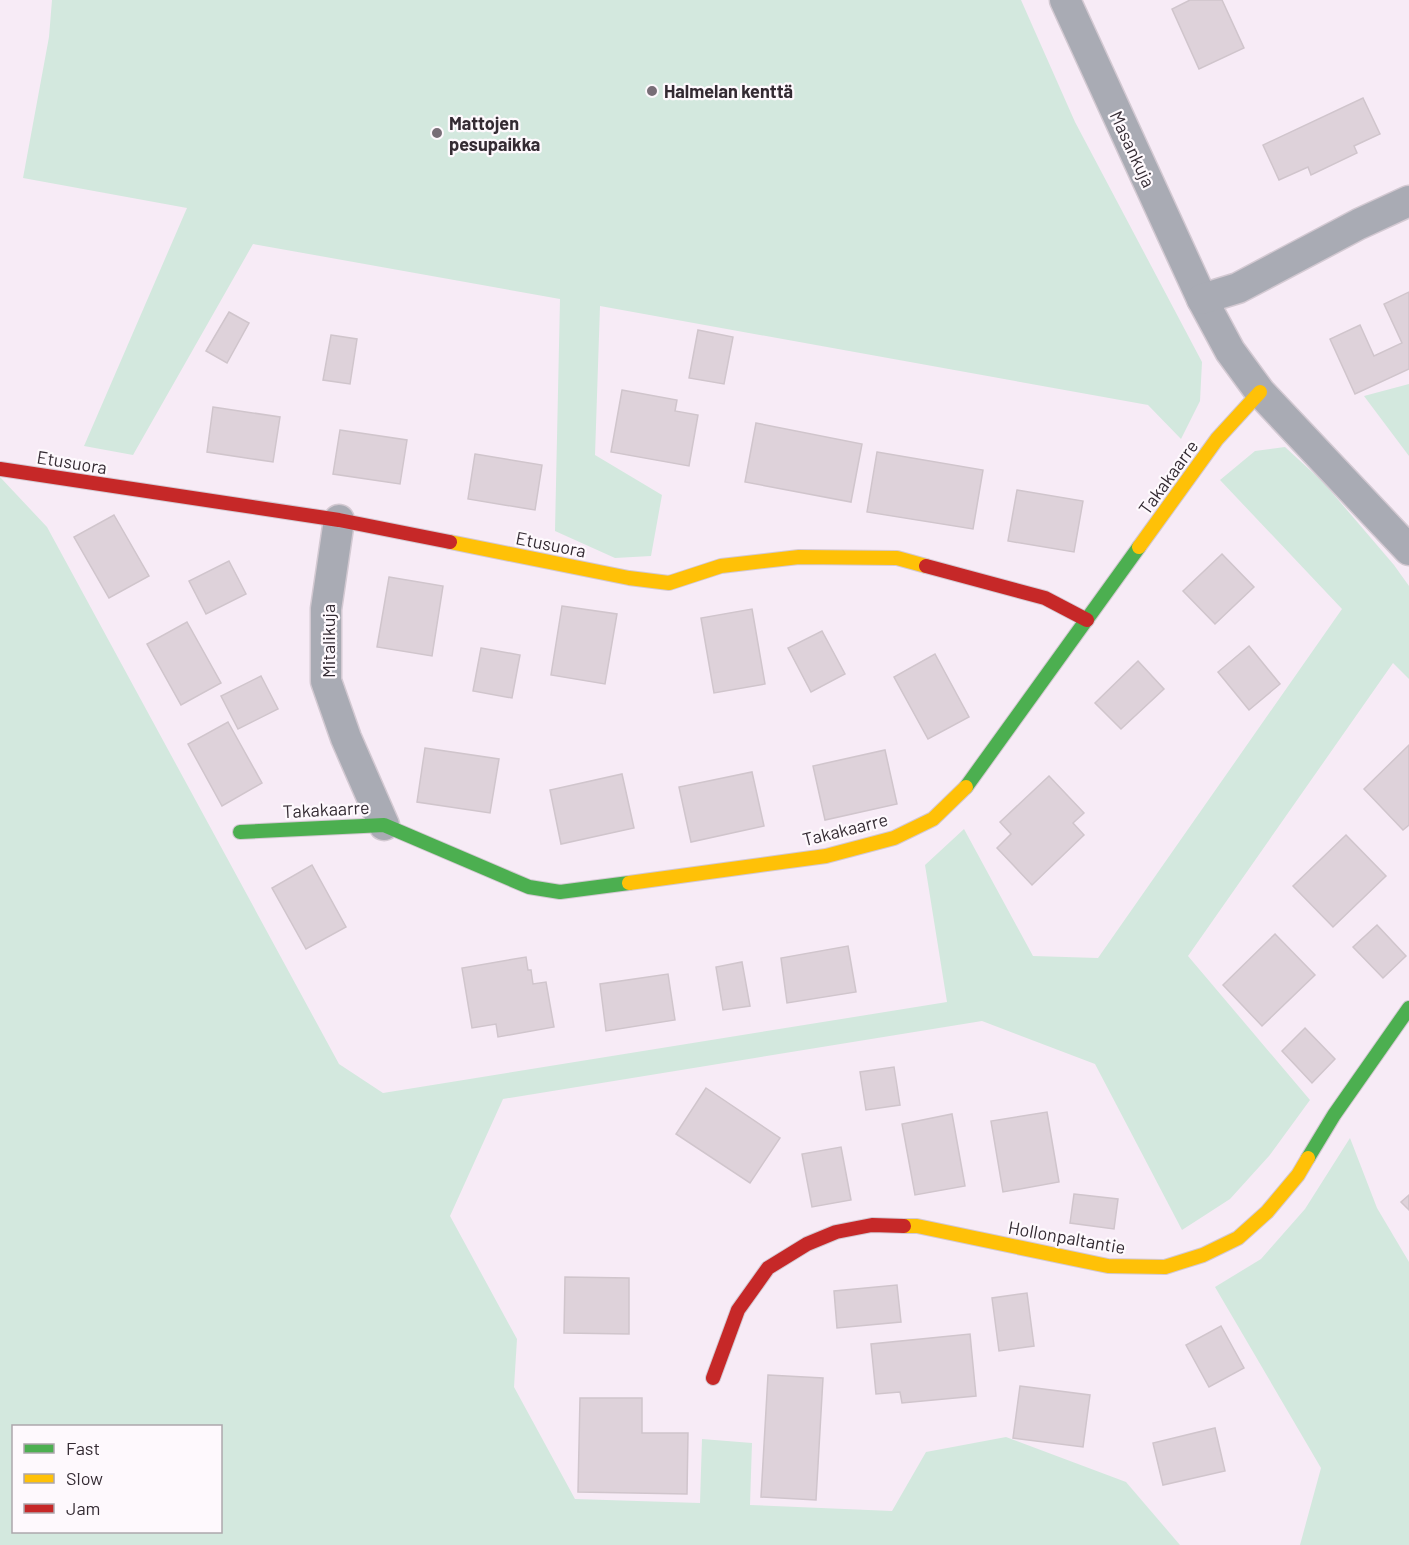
<svg xmlns="http://www.w3.org/2000/svg" width="1409" height="1545" font-family="Barlow,sans-serif">
<style>
.green{fill:#d3e8de;fill-rule:evenodd}
.building{fill:#ded2da;stroke:#d0c5cc;stroke-width:1.5}
.lines{fill:none;stroke-linecap:round;stroke-linejoin:round}
.street-casing{stroke:#d3c9d2;stroke-width:33}
.fast-casing{stroke:#d3c9d2;stroke-width:16}
.slow-casing{stroke:#d3c9d2;stroke-width:16}
.jam-casing{stroke:#d3c9d2;stroke-width:16}
.street{stroke:#a9abb4;stroke-width:30}
.fast{stroke:#4caf50;stroke-width:14}
.slow{stroke:#ffc107;stroke-width:14}
.jam{stroke:#c62828;stroke-width:14}
.poi-dot{fill:#786e77;stroke:#fef9fd;stroke-width:2}
.labels{text-anchor:middle;dominant-baseline:central;stroke-width:4.5;stroke-linejoin:round;paint-order:stroke}
.poi-label{font-size:18px;font-weight:bold;fill:#342b33;stroke:#fef9fd;text-anchor:start}
.street-label{font-size:18px;fill:#342b33;stroke:#fef9fd}
</style>
<rect width="100%" height="100%" fill="#f7ebf6"/>
<!-- green -->
<g class="green">
<polygon points="52,0 1021,0 1075,122 1202,362 1200,401 1181,439 1148,405 600,306 595,455 662,495 651,556 615,558 555,531 560,299 253,244 133,455 84,446 187,208 23,178 49,37"/>
<polygon points="1409,384 1409,456 1364,396"/>
<path d="M1285 447 1323 482 1394 565 1409 586V679L1393 663 1188 956 1310 1100 1269 1156 1230 1199 1182 1230 1095 1064 982 1021 503 1099 450 1216 517 1339 514 1387 575 1499 700 1503 702 1439 752 1443 750 1505 892 1511 926 1452 1006 1437 1126 1482 1180 1545H0V477L47 527 339 1064 383 1093 947 1002 925 865 964 829 1033 956 1098 958 1342 609 1220 480 1255 451ZM14 1426H220V1532H14Z"/>
<polygon points="1350,1138 1377,1208 1409,1262 1409,1545 1300,1545 1321,1468 1215,1287 1261,1259 1305,1209"/>
</g>
<!-- building -->
<g class="building">
<polygon points="1190,0 1222,0 1244,48 1199,69 1172,9"/>
<polygon points="1363,98 1380,134 1354,146 1357,153 1311,175 1308,167 1279,180 1263,145"/>
<polygon points="1409,292 1409,369 1355,394 1330,339 1360,325 1374,356 1402,343 1384,304"/>
<polygon points="229,312 249,323 227,363 206,351"/>
<polygon points="698,330 733,337 724,384 689,378"/>
<polygon points="331,335 357,339 350,384 323,380"/>
<polygon points="622,390 677,400 675,411 698,415 689,466 611,452"/>
<polygon points="213,407 280,417 273,462 207,452"/>
<polygon points="756,423 862,444 851,502 745,482"/>
<polygon points="340,430 407,440 400,484 333,474"/>
<polygon points="877,452 983,470 973,529 867,512"/>
<polygon points="475,454 542,465 535,510 468,499"/>
<polygon points="1017,490 1083,501 1074,552 1008,541"/>
<polygon points="114,515 149,576 109,598 74,537"/>
<polygon points="1222,554 1254,587 1215,624 1183,591"/>
<polygon points="229,561 246,594 206,614 189,581"/>
<polygon points="389,577 443,586 432,656 377,647"/>
<polygon points="562,606 617,614 605,684 551,675"/>
<polygon points="752,609 765,684 714,693 701,618"/>
<polygon points="187,622 221,683 181,705 147,644"/>
<polygon points="822,631 845,674 811,692 788,648"/>
<polygon points="1249,646 1280,684 1249,710 1218,672"/>
<polygon points="481,648 520,655 512,698 473,691"/>
<polygon points="935,654 969,717 928,739 894,677"/>
<polygon points="1138,661 1164,689 1121,729 1095,703"/>
<polygon points="261,676 278,709 238,729 221,696"/>
<polygon points="228,722 262,783 222,806 188,744"/>
<polygon points="1409,745 1409,825 1403,830 1364,789"/>
<polygon points="425,748 499,759 490,813 417,802"/>
<polygon points="885,750 897,804 825,820 813,766"/>
<polygon points="752,772 764,826 691,842 679,787"/>
<polygon points="622,774 634,828 561,844 550,790"/>
<polygon points="1049,776 1084,813 1073,823 1084,835 1032,885 997,848 1011,834 1000,822"/>
<polygon points="1346,835 1386,876 1333,927 1293,886"/>
<polygon points="312,865 346,927 306,949 272,888"/>
<polygon points="1377,925 1406,956 1383,978 1353,947"/>
<polygon points="1275,934 1315,975 1262,1026 1223,985"/>
<polygon points="848,946 856,992 787,1003 781,958"/>
<polygon points="526,957 528,970 531,970 533,984 546,982 554,1027 498,1037 496,1024 472,1028 462,968"/>
<polygon points="742,962 750,1006 723,1010 716,967"/>
<polygon points="668,974 675,1020 606,1031 600,984"/>
<polygon points="1305,1028 1335,1059 1312,1083 1282,1051"/>
<polygon points="894,1067 900,1105 866,1110 860,1072"/>
<polygon points="706,1088 780,1138 750,1183 676,1134"/>
<polygon points="1047,1112 1059,1182 1003,1192 991,1121"/>
<polygon points="952,1114 965,1186 915,1195 902,1124"/>
<polygon points="841,1147 851,1200 812,1207 802,1154"/>
<polygon points="1074,1194 1118,1199 1114,1229 1070,1223"/>
<polygon points="1409,1195 1409,1210 1401,1202"/>
<polygon points="565,1277 629,1278 629,1334 564,1333"/>
<polygon points="897,1285 901,1322 837,1328 834,1291"/>
<polygon points="1027,1293 1034,1346 999,1351 992,1298"/>
<polygon points="1221,1326 1244,1368 1209,1387 1186,1345"/>
<polygon points="970,1334 976,1396 902,1403 900,1392 876,1394 871,1344"/>
<polygon points="768,1375 823,1378 816,1500 761,1497"/>
<polygon points="1020,1386 1090,1395 1083,1447 1013,1438"/>
<polygon points="580,1398 642,1398 642,1433 688,1433 687,1494 578,1492"/>
<polygon points="1215,1428 1225,1471 1163,1485 1153,1443"/>
</g>
<g class="lines">
<defs>
<g id="street">
<polyline points="1065,0 1202,299 1230,351 1260,392 1409,550"/>
<polyline points="1202,299 1238,288 1359,224 1409,201"/>
<polyline points="339,520 326,609 326,681 346,738 384,825"/>
</g>
<g id="fast">
<polyline points="966,787 1139,547"/>
<polyline points="240,832 384,825 529,887 560,892 629,883"/>
<polyline points="1308,1158 1334,1115 1409,1008"/>
</g>
<g id="slow">
<polyline points="450,542 629,578 669,583 721,566 799,557 897,558 926,566"/>
<polyline points="1139,547 1217,439 1260,392"/>
<polyline points="629,883 826,856 894,838 933,819 966,787"/>
<polyline points="904,1226 917,1226 1108,1266 1165,1267 1203,1255 1238,1238 1267,1212 1298,1175 1308,1158"/>
</g>
<g id="jam">
<polyline points="0,469 339,520 450,542"/>
<polyline points="926,566 1045,598 1087,620"/>
<polyline points="713,1378 738,1310 768,1268 807,1244 836,1232 872,1225 904,1226"/>
</g>
</defs>
<!-- street casing -->
<use href="#street" class="street-casing"/>
<!-- fast casing -->
<use href="#fast" class="fast-casing"/>
<!-- slow casing -->
<use href="#slow" class="slow-casing"/>
<!-- jam casing -->
<use href="#jam" class="jam-casing"/>
<!-- street -->
<use href="#street" class="street"/>
<!-- fast -->
<use href="#fast" class="fast"/>
<!-- slow -->
<use href="#slow" class="slow"/>
<!-- jam -->
<use href="#jam" class="jam"/>
</g>
<!-- markers -->
<g class="poi-dot">
<circle cx="652" cy="91" r="6"/>
<circle cx="437" cy="133" r="6"/>
</g>
<g class="labels">
<!-- poi labels -->
<g class="poi-label">
<text x="664" y="91">Halmelan kenttä</text>
<text x="449" y="123">Mattojen<tspan x="449" dy="21">pesupaikka</tspan></text>
</g>
<!-- street labels -->
<g class="street-label">
<text transform="translate(1133 149) rotate(65)">Masankuja</text>
<text transform="translate(72 462) rotate(9)">Etusuora</text>
<text transform="translate(1168 477) rotate(-54)">Takakaarre</text>
<text transform="translate(551 544) rotate(11)">Etusuora</text>
<text transform="translate(328 641) rotate(-90)">Mitalikuja</text>
<text transform="translate(326 809) rotate(-3)">Takakaarre</text>
<text transform="translate(845 829) rotate(-14)">Takakaarre</text>
<text transform="translate(1067 1237) rotate(10)">Hollonpaltantie</text>
</g>
</g>
<!-- legend -->
<rect x="12" y="1425" width="210" height="108" fill="#fef9fd" stroke="#ada7ac" stroke-width="1.5"/>
<rect x="24" y="1444" width="30" height="9" fill="#4caf50" stroke="#ada7ac" stroke-width="1.5"/>
<text x="66" y="1455" font-size="18" fill="#342b33">Fast</text>
<rect x="24" y="1474" width="30" height="9" fill="#ffc107" stroke="#ada7ac" stroke-width="1.5"/>
<text x="66" y="1485" font-size="18" fill="#342b33">Slow</text>
<rect x="24" y="1504" width="30" height="9" fill="#c62828" stroke="#ada7ac" stroke-width="1.5"/>
<text x="66" y="1515" font-size="18" fill="#342b33">Jam</text>
</svg>
